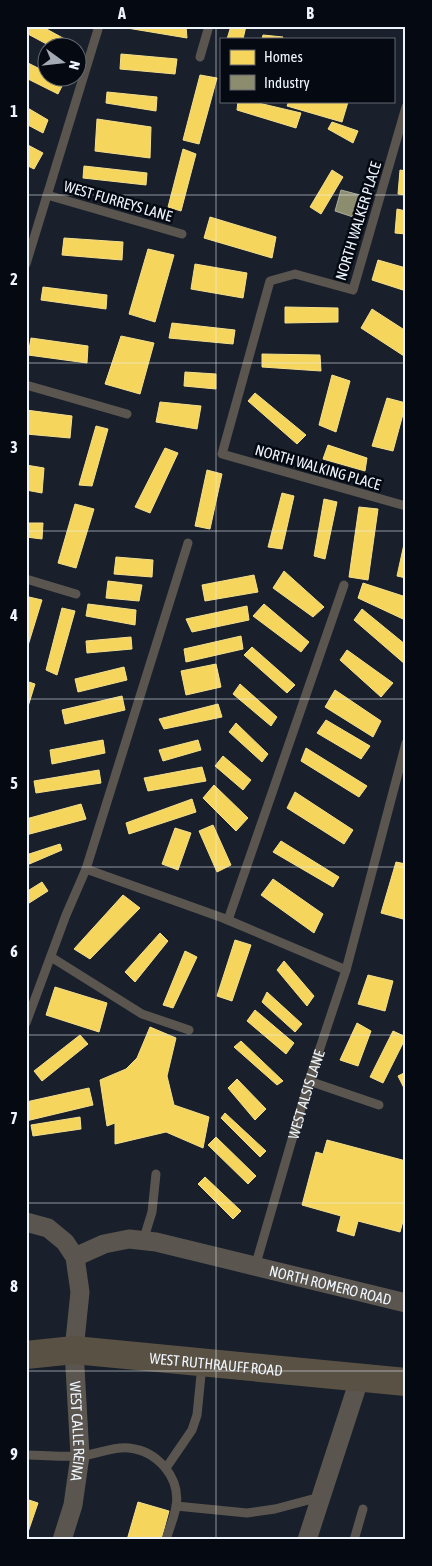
<svg xmlns="http://www.w3.org/2000/svg" width="432" height="1566" font-family="'Asap Condensed',sans-serif">
<style>
.homes{fill:#f6d55c;stroke:#f4df8c}
.industry{fill:#8c8c6e;stroke:#aaac99}
.lines{fill:none;stroke-linecap:round;stroke-linejoin:round}
.service{stroke:#5a564f;stroke-width:9}
.minor{stroke:#5a564f;stroke-width:19}
.primary{stroke:#5a5145;stroke-width:28}
.grid{fill:none;stroke:#eff5fd;stroke-width:1;stroke-opacity:0.55}
.labels{text-anchor:middle;dominant-baseline:central;stroke-width:5;stroke-linejoin:round;paint-order:stroke}
.street-label{font-size:15px;fill:#eff5fd;stroke:#040912}
.neatline{fill:none;stroke:#eff5fd;stroke-width:2}
.grid-label{font-size:16px;text-anchor:middle;font-weight:bold;fill:#eff5fd}
</style>
<rect width="100%" height="100%" fill="#19202b"/>
<!-- homes -->
<g class="homes">
<polygon points="26,26 41,26 72,43 70,48 54,48 26,33"/>
<polygon points="127,26 186,26 187,38 127,28"/>
<polygon points="231,26 246,26 243,39 227,39"/>
<polygon points="263,35 283,37 282,39 262,39"/>
<polygon points="121,54 177,59 175,74 120,69"/>
<polygon points="26,62 48,73 48,78 55,78 64,82 58,94 26,78"/>
<polygon points="200,75 217,78 199,144 183,140"/>
<polygon points="107,92 157,97 156,111 106,103"/>
<polygon points="238,101 250,101 301,113 296,128 237,110"/>
<polygon points="289,101 344,101 348,102 342,122 287,106"/>
<polygon points="26,107 48,120 43,133 26,124"/>
<polygon points="97,119 151,127 150,158 95,151"/>
<polygon points="332,122 358,131 353,143 328,129"/>
<polygon points="26,144 43,153 34,169 26,165"/>
<polygon points="183,149 196,154 181,211 168,207"/>
<polygon points="84,166 147,173 146,185 83,178"/>
<polygon points="332,170 343,177 321,214 310,207"/>
<polygon points="400,170 406,171 406,195 398,194"/>
<polygon points="397,209 406,211 406,234 395,233"/>
<polygon points="210,217 276,237 272,258 204,238"/>
<polygon points="64,238 123,242 122,260 62,255"/>
<polygon points="148,249 174,255 155,322 129,314"/>
<polygon points="378,260 406,268 406,291 372,280"/>
<polygon points="195,264 247,273 243,298 191,289"/>
<polygon points="43,287 107,295 106,309 41,300"/>
<polygon points="285,307 338,308 338,322 285,323"/>
<polygon points="372,309 406,331 406,353 404,356 361,328"/>
<polygon points="172,323 235,330 233,344 169,338"/>
<polygon points="121,336 154,343 140,394 105,384"/>
<polygon points="31,338 88,346 87,363 28,355"/>
<polygon points="262,354 320,355 321,371 262,367"/>
<polygon points="185,372 216,374 216,389 184,386"/>
<polygon points="332,375 350,381 336,432 319,425"/>
<polygon points="255,393 306,435 297,444 248,401"/>
<polygon points="387,398 406,403 393,451 372,446"/>
<polygon points="160,402 201,406 197,429 156,422"/>
<polygon points="26,410 72,416 70,438 26,434"/>
<polygon points="96,426 108,429 92,486 79,485"/>
<polygon points="328,445 367,458 365,471 323,459"/>
<polygon points="165,448 178,453 150,513 135,507"/>
<polygon points="26,465 44,468 42,493 26,490"/>
<polygon points="207,470 222,474 210,529 195,526"/>
<polygon points="282,493 294,496 282,549 268,547"/>
<polygon points="324,499 337,502 325,559 314,556"/>
<polygon points="75,504 94,509 76,568 58,563"/>
<polygon points="359,507 378,509 368,580 349,577"/>
<polygon points="26,523 43,523 42,539 26,537"/>
<polygon points="406,535 406,578 397,576"/>
<polygon points="116,557 153,560 152,577 114,574"/>
<polygon points="284,571 324,607 313,617 273,588"/>
<polygon points="254,575 258,592 205,601 202,585"/>
<polygon points="108,581 142,585 139,601 106,598"/>
<polygon points="363,583 406,597 406,612 403,619 358,598"/>
<polygon points="29,597 42,600 26,652 26,605"/>
<polygon points="88,604 136,610 135,625 86,616"/>
<polygon points="264,604 309,642 301,652 253,616"/>
<polygon points="247,606 249,620 192,632 186,619"/>
<polygon points="62,608 75,611 57,675 46,670"/>
<polygon points="362,609 406,645 406,665 354,620"/>
<polygon points="241,636 243,649 186,662 184,649"/>
<polygon points="131,637 132,649 87,653 86,641"/>
<polygon points="252,647 295,685 287,693 244,655"/>
<polygon points="347,650 393,683 381,697 340,660"/>
<polygon points="216,664 221,687 186,695 181,671"/>
<polygon points="124,667 127,680 78,692 75,679"/>
<polygon points="26,681 35,684 26,713"/>
<polygon points="240,684 277,717 271,726 233,694"/>
<polygon points="335,690 381,721 373,737 325,707"/>
<polygon points="122,696 125,710 65,724 62,710"/>
<polygon points="218,704 222,717 164,729 159,719"/>
<polygon points="326,720 370,746 361,759 317,733"/>
<polygon points="236,723 268,754 262,762 229,732"/>
<polygon points="103,740 105,753 52,764 50,750"/>
<polygon points="198,740 201,750 163,761 159,750"/>
<polygon points="306,748 367,786 359,797 301,761"/>
<polygon points="223,756 251,780 243,790 215,766"/>
<polygon points="202,767 206,781 148,791 144,778"/>
<polygon points="99,770 101,783 36,793 34,781"/>
<polygon points="214,785 248,818 236,831 203,798"/>
<polygon points="295,792 353,830 344,844 287,808"/>
<polygon points="192,799 196,812 129,834 126,823"/>
<polygon points="81,804 86,819 26,835 26,819"/>
<polygon points="213,825 231,865 217,872 199,831"/>
<polygon points="175,828 191,833 178,870 162,864"/>
<polygon points="281,841 339,877 333,887 273,852"/>
<polygon points="60,844 62,850 27,865 26,855"/>
<polygon points="396,862 406,864 406,909 403,919 381,913"/>
<polygon points="273,879 323,914 314,933 261,895"/>
<polygon points="42,882 48,891 26,905 26,892"/>
<polygon points="123,895 140,908 90,959 74,949"/>
<polygon points="160,933 168,941 135,982 125,972"/>
<polygon points="235,940 251,945 232,1001 217,996"/>
<polygon points="185,951 197,957 173,1008 163,1005"/>
<polygon points="284,961 314,996 307,1006 277,970"/>
<polygon points="368,975 393,981 385,1011 358,1004"/>
<polygon points="55,987 107,1003 99,1032 46,1015"/>
<polygon points="267,992 302,1024 295,1032 262,1002"/>
<polygon points="255,1010 294,1043 286,1054 247,1021"/>
<polygon points="357,1023 371,1031 358,1066 340,1060"/>
<polygon points="150,1027 176,1038 167,1076 174,1105 209,1117 203,1148 166,1132 115,1144 115,1123 107,1126 100,1080 126,1069 137,1058"/>
<polygon points="393,1031 406,1037 383,1083 370,1077"/>
<polygon points="80,1035 88,1044 42,1081 34,1071"/>
<polygon points="241,1041 283,1081 277,1085 234,1047"/>
<polygon points="406,1072 406,1090 405,1090 398,1076"/>
<polygon points="237,1079 266,1109 255,1120 228,1088"/>
<polygon points="89,1088 93,1105 26,1121 26,1102"/>
<polygon points="225,1113 266,1151 260,1157 221,1118"/>
<polygon points="80,1117 81,1129 33,1136 31,1125"/>
<polygon points="216,1137 256,1176 248,1184 208,1145"/>
<polygon points="327,1140 406,1161 406,1210 400,1232 358,1221 354,1236 337,1231 341,1216 302,1205 316,1152 323,1154"/>
<polygon points="205,1177 241,1211 233,1219 198,1184"/>
<polygon points="26,1499 38,1503 26,1538"/>
<polygon points="138,1502 169,1511 161,1540 127,1540"/>
</g>
<!-- industry -->
<polygon class="industry" points="341,190 360,195 353,217 335,211"/>
<g class="lines">
<!-- service -->
<g class="service">
<polyline points="200,57 209,26"/>
<polyline points="406,107 353,290 295,274 270,281 222,454 406,506"/>
<polyline points="47,195 182,234"/>
<polyline points="26,264 99,26"/>
<polyline points="26,385 127,414"/>
<polyline points="26,579 76,594"/>
<polyline points="86,869 223,918 346,970"/>
<polyline points="228,920 344,585"/>
<polyline points="51,957 142,1014 189,1030"/>
<polyline points="26,1023 66,915 86,869 188,543"/>
<polyline points="309,1081 379,1105"/>
<polyline points="143,1241 152,1212 156,1174"/>
<path id="s1" d="M255 1267 309 1081 346 970 406 743"/>
<path d="M26 1455C44 1455 62 1457 80 1456 96 1455 113 1446 129 1448 157 1451 181 1477 176 1507 174 1518 169 1529 166 1540"/>
<polyline points="166,1468 192,1430 197,1415 202,1365"/>
<polyline points="176,1506 247,1513 275,1509 320,1497"/>
<polyline points="354,1540 363,1509"/>
</g>
<!-- minor -->
<g class="minor">
<path id="s2" d="M26 1222 48 1228 65 1242 75 1257 80 1292 74 1350 80 1456 73 1505 62 1540"/>
<path id="s3" d="M75 1257 104 1244 129 1239 156 1242 406 1303"/>
<polyline points="307,1540 360,1377"/>
</g>
<!-- primary -->
<path class="primary" id="s4" d="M26 1355 74 1350 406 1382"/>
</g>
<!-- grid -->
<path class="grid" d="M216 26V1540M26 195H406M26 363H406M26 531H406M26 699H406M26 867H406M26 1035H406M26 1203H406M26 1371H406"/>
<g class="labels">
<!-- street labels -->
<g class="street-label">
<text transform="translate(118 201) rotate(16)">WEST FURREYS LANE</text>
<text transform="translate(358 221) rotate(-73)">NORTH WALKER PLACE</text>
<text transform="translate(318 467) rotate(16)">NORTH WALKING PLACE</text>
<text stroke="none"><textPath href="#s1" startOffset="180">WEST ALSIS LANE</textPath></text>
<text stroke="none"><textPath href="#s3" startOffset="264">NORTH ROMERO ROAD</textPath></text>
<text stroke="none"><textPath href="#s4" startOffset="191">WEST RUTHRAUFF ROAD</textPath></text>
<text stroke="none"><textPath href="#s2" startOffset="238">WEST CALLE REINA</textPath></text>
</g>
</g>
<!-- border -->
<rect width="432" height="1566" fill="none" stroke="#040912" stroke-width="55"/>
<!-- legend -->
<rect x="220" y="38" width="175" height="65" fill="#040912" stroke="#626770"/>
<rect x="230" y="50" width="25" height="15" fill="#f6d55c" stroke="#626770"/>
<text x="264" y="62" font-size="15" fill="#eff5fd">Homes</text>
<rect x="230" y="75" width="25" height="15" fill="#8c8c6e" stroke="#626770"/>
<text x="264" y="88" font-size="15" fill="#eff5fd">Industry</text>
<!-- north arrow -->
<g transform="translate(62 62) rotate(105)"><circle r="24" fill="#040912" stroke="#626770"/>
<path d="M0-4L9 19L0 12L-9 19Z" fill="#a4aab4"/>
<text y="-8" font-size="14" font-weight="bold" text-anchor="middle" fill="#eff5fd">N</text>
</g>
<rect x="28" y="28" width="376" height="1510" class="neatline"/>
<g class="grid-label">
<text x="122" y="19">A</text>
<text x="310" y="19">B</text>
<text x="14" y="117">1</text>
<text x="14" y="285">2</text>
<text x="14" y="453">3</text>
<text x="14" y="621">4</text>
<text x="14" y="789">5</text>
<text x="14" y="957">6</text>
<text x="14" y="1124">7</text>
<text x="14" y="1292">8</text>
<text x="14" y="1460">9</text>
</g>
</svg>
